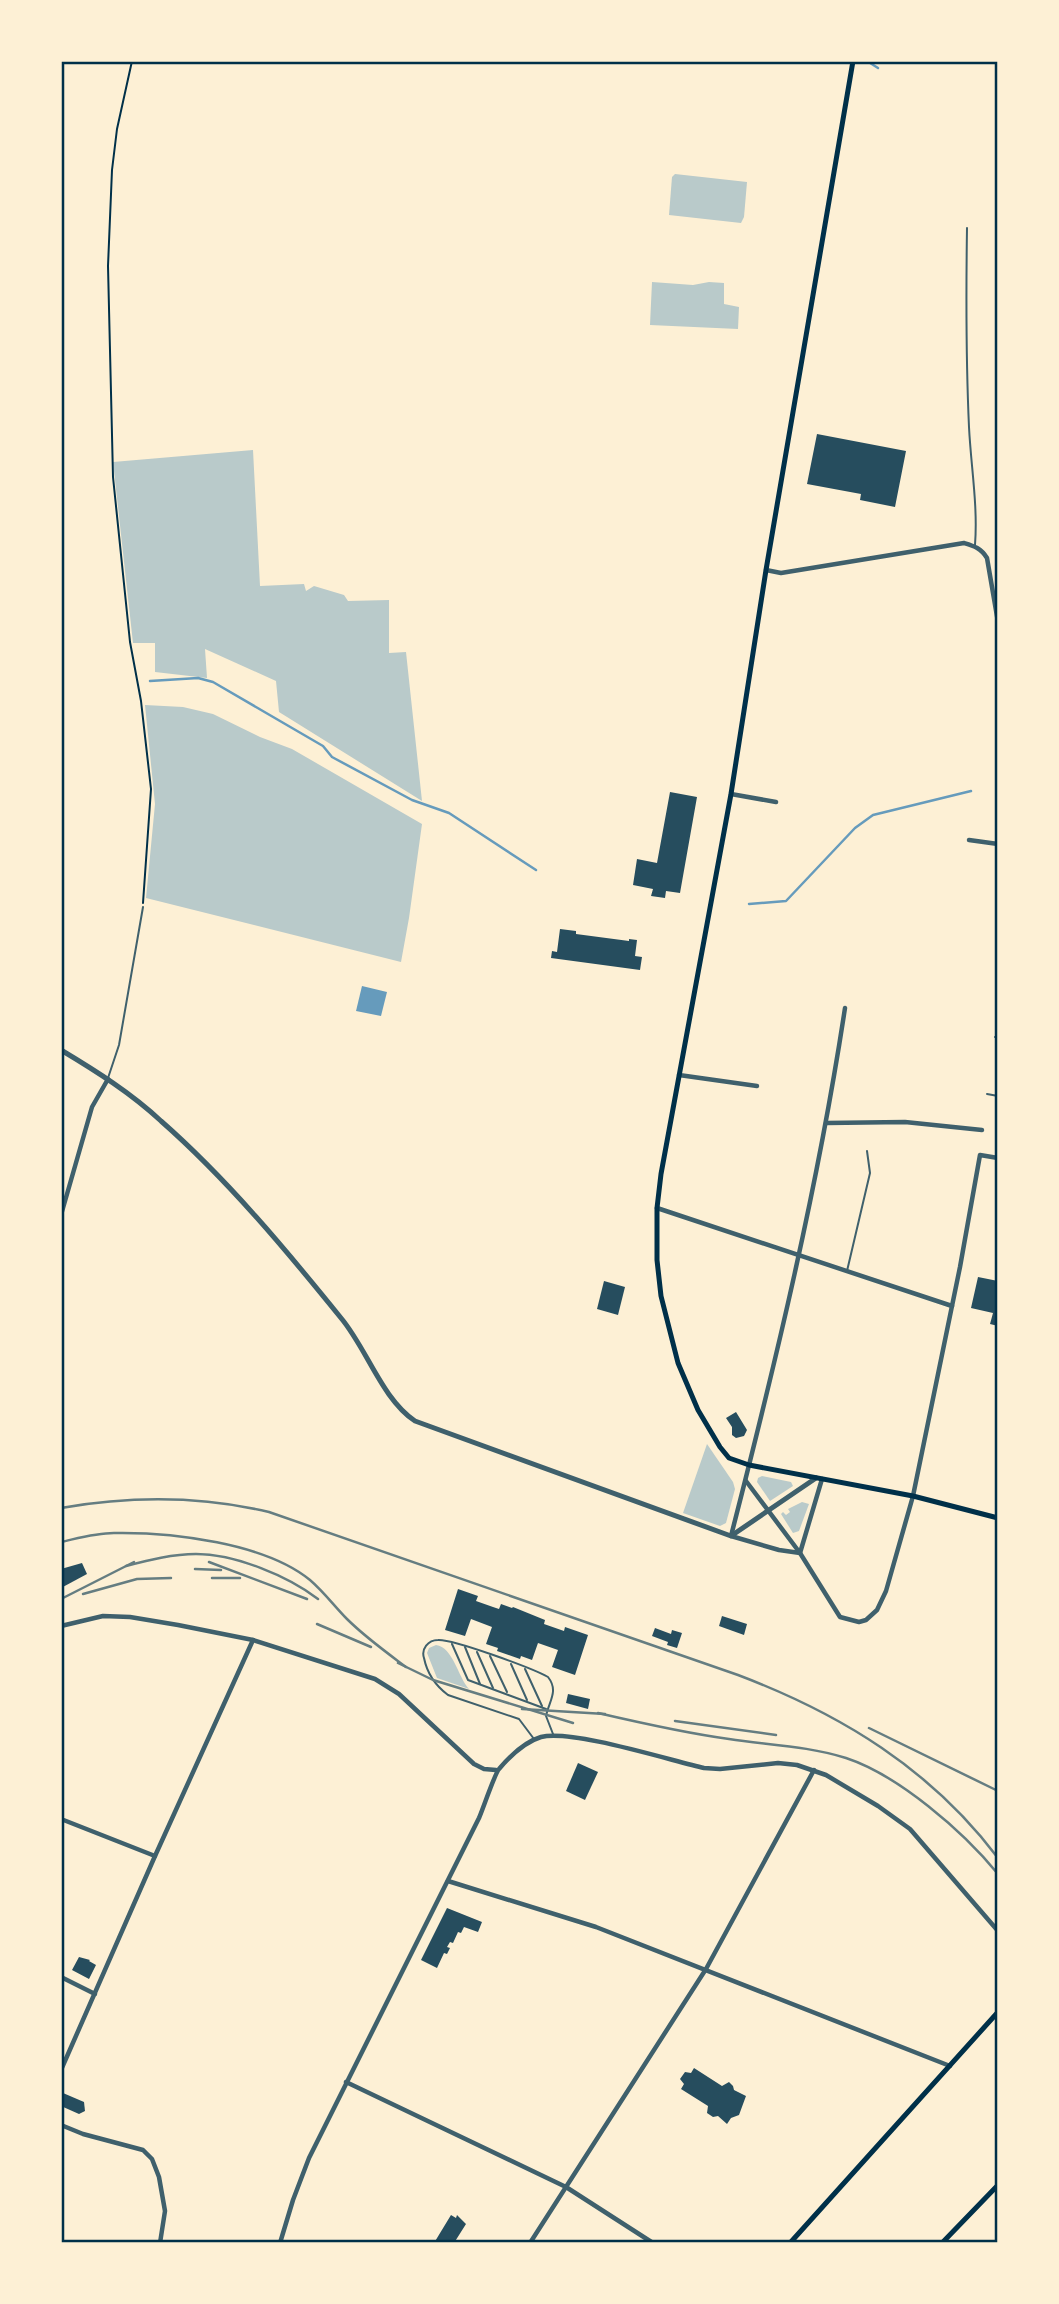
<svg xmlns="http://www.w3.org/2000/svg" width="1059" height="2304" font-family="Barlow,sans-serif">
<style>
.green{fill:#b9caca}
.water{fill:#669bbc}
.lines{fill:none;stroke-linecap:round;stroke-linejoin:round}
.stream{stroke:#669bbc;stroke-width:2.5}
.building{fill:#264d5e}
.path{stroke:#003049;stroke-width:2}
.service{stroke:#3f606c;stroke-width:2}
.minor{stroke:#3f606c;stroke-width:4.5}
.tertiary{stroke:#3f606c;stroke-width:5}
.secondary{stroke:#003049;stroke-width:5}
.rail{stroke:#657d81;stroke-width:2.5}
.neatline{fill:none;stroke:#003049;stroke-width:2.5}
</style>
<rect width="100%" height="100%" fill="#fdf0d5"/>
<!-- green -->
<g class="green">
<polygon points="675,174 747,182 744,217 741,223 669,215 672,177"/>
<polygon points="652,282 693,285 709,282 724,283 724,304 739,307 738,329 650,325"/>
<polygon points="253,450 260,586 304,584 306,591 314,586 344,595 348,601 389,600 389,653 406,652 422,801 279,712 276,681 205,649 207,678 155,672 155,643 133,643 113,462"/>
<polygon points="145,705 183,707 213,714 260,737 292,749 422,824 409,918 401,962 146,898 155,804"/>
<polygon points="707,1444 733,1482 735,1489 726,1523 720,1526 683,1513"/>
<polygon points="762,1476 791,1482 793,1486 770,1501 757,1482 758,1478"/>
<polygon points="802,1502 809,1504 799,1531 793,1533 781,1514 783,1512 786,1515 790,1512 788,1509"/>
<path d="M436 1645C453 1647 458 1677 469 1689L437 1678 427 1653 429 1648Z"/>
</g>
<!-- water -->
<polygon class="water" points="362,986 387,992 381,1016 356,1011"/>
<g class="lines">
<!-- stream -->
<g class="stream">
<polyline points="867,61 878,68"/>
<polyline points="150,681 198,678 213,682 323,746 332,757 412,800 449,813 536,870"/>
<polyline points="749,904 786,901 855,828 873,815 971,791"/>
</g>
</g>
<!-- building -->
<g class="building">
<polygon points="817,434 906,451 895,507 860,500 861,494 807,484"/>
<polygon points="670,792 697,797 680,893 666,891 665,898 651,896 653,889 633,885 637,859 657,863"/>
<polygon points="560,929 576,931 576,934 629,941 629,939 637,940 635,956 642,957 640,970 551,958 552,951 557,952"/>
<polygon points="978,1277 998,1281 998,1326 990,1324 993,1313 971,1308"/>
<polygon points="604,1281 625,1287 618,1315 597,1309"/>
<polygon points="736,1412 747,1430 744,1436 736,1438 732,1435 732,1427 726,1418"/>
<polygon points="82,1563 87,1574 61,1588 61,1569"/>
<polygon points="458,1589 478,1596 476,1601 493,1607 499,1609 501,1604 512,1608 513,1607 545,1620 544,1624 564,1631 565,1627 588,1635 575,1675 552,1667 558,1650 538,1643 532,1660 521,1656 520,1659 497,1651 498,1648 486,1644 492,1627 471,1619 465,1636 445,1630"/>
<polygon points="722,1616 747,1624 744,1635 719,1626"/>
<polygon points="655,1628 671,1634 672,1630 682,1633 677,1648 667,1645 668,1642 652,1636"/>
<polygon points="568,1694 590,1699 588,1709 566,1703"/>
<polygon points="578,1763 598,1772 585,1800 566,1791"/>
<polygon points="447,1908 482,1922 478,1932 464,1927 461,1933 458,1932 453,1943 450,1942 447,1947 450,1948 447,1954 444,1953 437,1968 421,1960"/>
<polygon points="79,1957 90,1960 89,1961 96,1965 89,1979 72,1970"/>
<polygon points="694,2068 722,2086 729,2082 733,2086 734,2090 746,2096 739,2115 731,2118 727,2124 718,2116 713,2117 707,2113 708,2106 681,2089 684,2084 680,2079 685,2072 691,2073"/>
<polygon points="63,2093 84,2102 85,2111 79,2114 61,2106"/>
<polygon points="451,2215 456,2218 457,2215 466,2224 454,2243 434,2243"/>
</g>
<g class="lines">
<!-- path -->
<polyline class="path" points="132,61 117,129 112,170 108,266 113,477 130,642 141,701 151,789 143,903"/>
<!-- service -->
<g class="service">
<path d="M967 228C966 295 966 361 969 427 971 467 978 506 975 545"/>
<polyline points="995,1037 998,1037"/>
<polyline points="108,1078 119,1045 143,907"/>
<polyline points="987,1094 998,1096"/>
<polyline points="847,1271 870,1173 867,1151"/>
<polyline points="452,1644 468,1680 546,1709"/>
<polyline points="465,1647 480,1684"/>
<polyline points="477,1652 493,1688"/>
<polyline points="490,1656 507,1692"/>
<polyline points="511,1664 527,1700"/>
<polyline points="525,1669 542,1706"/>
<path d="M534 1739 519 1719 448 1695C436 1686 427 1673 424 1658 421 1649 428 1640 438 1640 453 1639 532 1668 548 1677 559 1691 549 1701 546 1716L553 1734"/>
</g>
<!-- minor -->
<g class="minor">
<path d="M766 570 781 573 964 543C974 546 981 548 987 558L998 622"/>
<polyline points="731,794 776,802"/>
<polyline points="969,840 998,844"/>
<polyline points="679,1075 757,1086"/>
<polyline points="826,1123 905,1122 982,1130"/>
<polyline points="657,1208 952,1306"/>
<polyline points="61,1215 92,1107 108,1079"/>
<path d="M822 1479 800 1553 779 1550 731 1536C776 1361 818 1186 845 1008"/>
<polyline points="746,1481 800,1553 840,1617 859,1622 866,1620 877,1610 886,1591 913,1496 960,1267 980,1155 998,1158"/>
<polyline points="61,1626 103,1616 130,1617 178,1625 253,1640 375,1679 399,1694 474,1764 484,1769 496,1770"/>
<polyline points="61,1819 155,1856"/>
<polyline points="448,1881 596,1927 950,2066"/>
<polyline points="61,1977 95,1994"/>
<polyline points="61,2070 155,1856 253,1640"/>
<polyline points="346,2082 566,2187 653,2243"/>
<polyline points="61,2125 83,2134 143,2150 152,2159 159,2177 165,2211 160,2243"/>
<path d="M280 2243 293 2200 309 2158 479 1818C483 1809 495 1773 499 1769 510 1756 524 1742 541 1737 571 1729 669 1760 704 1768L720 1769 778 1763 797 1765 826 1775 878 1806 910 1829 998 1931"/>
<polyline points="530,2243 706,1969 814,1770"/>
</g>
<!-- tertiary -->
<path class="tertiary" d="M61 1050C96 1071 131 1093 161 1121 227 1179 286 1250 341 1318 367 1349 382 1399 415 1421L731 1536 816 1478"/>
<!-- secondary -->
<g class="secondary">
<polyline points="853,61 766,570 731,794 661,1174 657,1208 657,1260 661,1296 678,1363 698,1410 720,1447 729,1458 749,1465 913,1496 998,1518"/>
<polyline points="790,2243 998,2012"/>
<polyline points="942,2243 998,2185"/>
</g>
<!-- rail -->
<g class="rail">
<path d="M61 1508C130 1496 201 1496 269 1512L738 1675C841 1714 931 1769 998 1858"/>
<path d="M61 1542C79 1538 96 1533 114 1533 172 1532 265 1543 310 1580 324 1592 335 1607 347 1619 365 1637 386 1652 406 1667"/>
<polyline points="209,1562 307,1599"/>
<path d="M126 1566C149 1560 173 1554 196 1554 235 1554 288 1576 318 1599"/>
<polyline points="195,1569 221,1570"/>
<polyline points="212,1578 240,1578"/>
<polyline points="83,1594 137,1579 171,1578"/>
<polyline points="61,1599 134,1562"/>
<polyline points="317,1624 371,1647"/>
<polyline points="398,1663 433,1680 573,1723"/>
<polyline points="522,1709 605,1714"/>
<path d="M598 1713C641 1723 685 1733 729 1739 768 1745 808 1746 846 1758 898 1775 963 1831 998 1874"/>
<polyline points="675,1721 776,1735"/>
<polyline points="869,1728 998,1791"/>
</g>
</g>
<!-- border -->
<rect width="1059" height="2304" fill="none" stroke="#fdf0d5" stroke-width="126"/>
<rect x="63" y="63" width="933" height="2178" class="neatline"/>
</svg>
